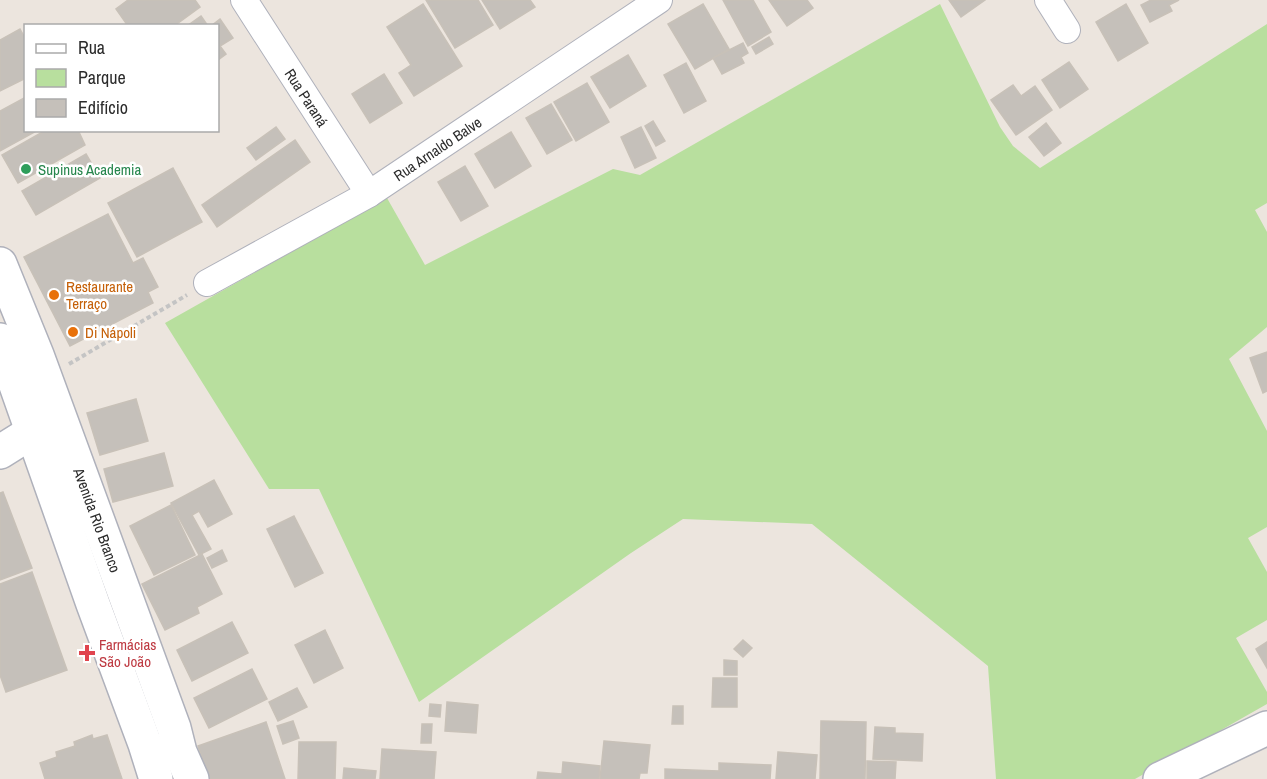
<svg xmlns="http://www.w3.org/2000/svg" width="1267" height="779" font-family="'Archivo Narrow',sans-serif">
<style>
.green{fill:#b8df9e}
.building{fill:#c5c0ba;stroke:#c8c1b8;stroke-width:1.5}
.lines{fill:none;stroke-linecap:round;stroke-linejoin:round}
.minor-casing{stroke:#afb1bb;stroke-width:28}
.tertiary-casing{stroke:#afb1bb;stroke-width:36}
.secondary-casing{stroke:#afb1bb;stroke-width:36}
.path{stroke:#c4c4c4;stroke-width:4;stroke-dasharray:4.5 3;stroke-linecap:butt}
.minor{stroke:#fff;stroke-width:26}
.tertiary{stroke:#fff;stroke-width:33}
.secondary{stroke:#fff;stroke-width:33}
.leisure-dot{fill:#2e9e5b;stroke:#fff;stroke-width:2}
.food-dot{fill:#e8710a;stroke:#fff;stroke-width:2}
.health-dot{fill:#e0444e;stroke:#fff;stroke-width:2}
.labels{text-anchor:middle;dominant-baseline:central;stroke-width:5;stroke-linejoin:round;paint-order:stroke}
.street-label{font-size:15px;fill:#2b2b2b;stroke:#fff}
.leisure-label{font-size:15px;fill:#27864d;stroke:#fff;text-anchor:start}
.food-label{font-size:15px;fill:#c56008;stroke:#fff;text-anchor:start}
.health-label{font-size:15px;fill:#be3a42;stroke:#fff;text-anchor:start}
</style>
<rect width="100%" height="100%" fill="#ece5de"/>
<!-- green -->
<polygon class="green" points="940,4 1000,127 1013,146 1040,168 1267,24 1267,203 1255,210 1267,232 1267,327 1229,359 1267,431 1267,527 1248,538 1267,572 1267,620 1236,638 1267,692 1267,704 1135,779 996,779 988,666 812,524 683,519 631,553 419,702 319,489 269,489 165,323 387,198 425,265 613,169 640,175"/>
<!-- building -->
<g class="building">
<polygon points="128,0 195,0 200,7 174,26 128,26 116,9"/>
<polygon points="426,0 478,0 493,25 455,48"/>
<polygon points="482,0 530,0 535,7 500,29"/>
<polygon points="723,0 753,0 771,32 748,46"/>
<polygon points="769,0 807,0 813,8 787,26"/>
<polygon points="949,0 985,0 961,17"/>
<polygon points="1151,0 1179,0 1169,5 1172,11 1150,22 1141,5"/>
<polygon points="423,4 462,66 414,96 399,73 411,65 387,27"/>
<polygon points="703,4 729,49 695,69 668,24"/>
<polygon points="1126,4 1148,43 1118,61 1096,22"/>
<polygon points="201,16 208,26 187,26"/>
<polygon points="220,19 233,38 220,46 226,54 218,60 218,26 211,26"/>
<polygon points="20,29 26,40 26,78 0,91 0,40"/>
<polygon points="769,37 773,44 756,54 752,47"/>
<polygon points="743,43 748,53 741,57 744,63 722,74 713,58"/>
<polygon points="628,55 646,86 610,108 591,77"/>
<polygon points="1069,62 1088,89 1060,108 1042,80"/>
<polygon points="686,63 706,101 684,113 664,75"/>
<polygon points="384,74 402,103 370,123 352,94"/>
<polygon points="587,83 609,122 576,141 554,102"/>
<polygon points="1013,85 1021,96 1035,86 1052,110 1016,135 991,100"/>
<polygon points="26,97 26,130 38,130 0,151 0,111"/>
<polygon points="551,104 572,140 547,154 526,118"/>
<polygon points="653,121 665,141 656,146 645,126"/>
<polygon points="1046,123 1061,143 1044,156 1029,137"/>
<polygon points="276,127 285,139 256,160 247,148"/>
<polygon points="641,127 656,158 635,168 621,137"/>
<polygon points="46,130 78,130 85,145 18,183 2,155"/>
<polygon points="511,132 531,166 495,188 475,154"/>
<polygon points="295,140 310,162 217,227 202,205"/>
<polygon points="86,154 100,178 36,215 22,191"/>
<polygon points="465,166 488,206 461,221 438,182"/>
<polygon points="173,168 202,222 137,257 108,203"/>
<polygon points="108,214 133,263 143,258 158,287 148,292 153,303 70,346 24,257"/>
<polygon points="1267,352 1267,391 1263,393 1250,358"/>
<polygon points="136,399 148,441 100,455 87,413"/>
<polygon points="164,453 173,486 113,502 104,469"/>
<polygon points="214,480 232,514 208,527 199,511 192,515 211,549 199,555 171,503"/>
<polygon points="3,492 32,568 0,580 0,493"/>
<polygon points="171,505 195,555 154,575 130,526"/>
<polygon points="294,516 323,573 295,587 267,529"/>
<polygon points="222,550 227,561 212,568 207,558"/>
<polygon points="202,554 222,594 197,607 199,613 165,630 142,584"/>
<polygon points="32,572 67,670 6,692 0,675 0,584"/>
<polygon points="232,622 248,653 192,681 177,650"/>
<polygon points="325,630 343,668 314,683 295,645"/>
<polygon points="743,640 752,648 743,657 734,649"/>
<polygon points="1267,642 1267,668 1256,649"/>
<polygon points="724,660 737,661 737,675 724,675"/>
<polygon points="252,669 267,699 209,728 194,698"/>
<polygon points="713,678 737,678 737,707 712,707"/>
<polygon points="297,688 307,707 278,721 269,702"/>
<polygon points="447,702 478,705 476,733 445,731"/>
<polygon points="430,704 441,705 440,717 429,716"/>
<polygon points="673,706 683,706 683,724 672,724"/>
<polygon points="293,721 299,738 283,744 277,726"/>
<polygon points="821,721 866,722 865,779 820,779"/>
<polygon points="266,722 285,779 209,779 198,746"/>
<polygon points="422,724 432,724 431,743 421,743"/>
<polygon points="875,727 895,728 895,733 923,734 922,761 873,759"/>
<polygon points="92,735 93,739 107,735 122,779 45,779 40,763 57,757 56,752 75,746 74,742"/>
<polygon points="604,741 650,745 647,773 640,773 639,779 600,779"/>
<polygon points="299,742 336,742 335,779 298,779"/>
<polygon points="382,749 436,752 434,779 380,779"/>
<polygon points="778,752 817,755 815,779 776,779"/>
<polygon points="867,761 896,762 895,779 867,779"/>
<polygon points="563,762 600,766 599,779 537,779 538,772 562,774"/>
<polygon points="719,763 771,765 770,779 665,779 665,769 719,771"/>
<polygon points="344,768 376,771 375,779 343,779"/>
</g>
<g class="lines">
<defs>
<g id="minor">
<path id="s1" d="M244 0 369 194"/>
<polyline points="1048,0 1067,30"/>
<path id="s2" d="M207 283 369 194 659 0"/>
</g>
<polyline id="tertiary" points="0,452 56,417"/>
<g id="secondary">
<path id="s3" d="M0 264 37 355 174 728 180 752 192 779"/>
<polyline points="0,340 93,604 145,744 156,779"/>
<polyline points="1160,779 1267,728"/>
</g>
</defs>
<!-- minor casing -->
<use href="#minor" class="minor-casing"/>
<!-- tertiary casing -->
<use href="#tertiary" class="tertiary-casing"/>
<!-- secondary casing -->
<use href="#secondary" class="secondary-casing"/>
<!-- path -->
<polyline class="path" points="69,364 187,295"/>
<!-- minor -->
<use href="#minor" class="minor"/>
<!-- tertiary -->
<use href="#tertiary" class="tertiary"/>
<!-- secondary -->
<use href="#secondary" class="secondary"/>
</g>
<!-- markers -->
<circle class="leisure-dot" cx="26" cy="169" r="6"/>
<g class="food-dot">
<circle cx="54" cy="295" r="6"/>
<circle cx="73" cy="332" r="6"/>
</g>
<path class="health-dot" d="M84 644h6v6h6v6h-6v6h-6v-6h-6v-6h6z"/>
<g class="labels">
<!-- street labels -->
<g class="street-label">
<text stroke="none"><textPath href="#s1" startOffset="116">Rua Paraná</textPath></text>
<text stroke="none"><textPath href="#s2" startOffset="267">Rua Arnaldo Balve</textPath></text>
<text stroke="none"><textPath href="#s3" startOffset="274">Avenida Rio Branco</textPath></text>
</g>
<!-- leisure labels -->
<g class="leisure-label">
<text x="38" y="169">Supinus Academia</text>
</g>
<!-- food labels -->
<g class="food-label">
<text x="66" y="286">Restaurante<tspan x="66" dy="17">Terraço</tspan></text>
<text x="85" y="332">Di Nápoli</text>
</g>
<!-- health labels -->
<g class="health-label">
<text x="99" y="644">Farmácias<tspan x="99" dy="17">São João</tspan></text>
</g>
</g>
<!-- legend -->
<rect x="24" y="24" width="195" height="108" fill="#ffffff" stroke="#aaaaaa" stroke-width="1.5"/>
<rect x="36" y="44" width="30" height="9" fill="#ffffff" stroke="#aaaaaa" stroke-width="1.5"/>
<text x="78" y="54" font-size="18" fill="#2b2b2b">Rua</text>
<rect x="36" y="69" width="30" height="18" fill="#b8df9e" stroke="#aaaaaa" stroke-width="1.5"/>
<text x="78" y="84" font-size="18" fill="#2b2b2b">Parque</text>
<rect x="36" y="99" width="30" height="18" fill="#c5c0ba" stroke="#aaaaaa" stroke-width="1.5"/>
<text x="78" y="114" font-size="18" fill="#2b2b2b">Edifício</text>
</svg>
